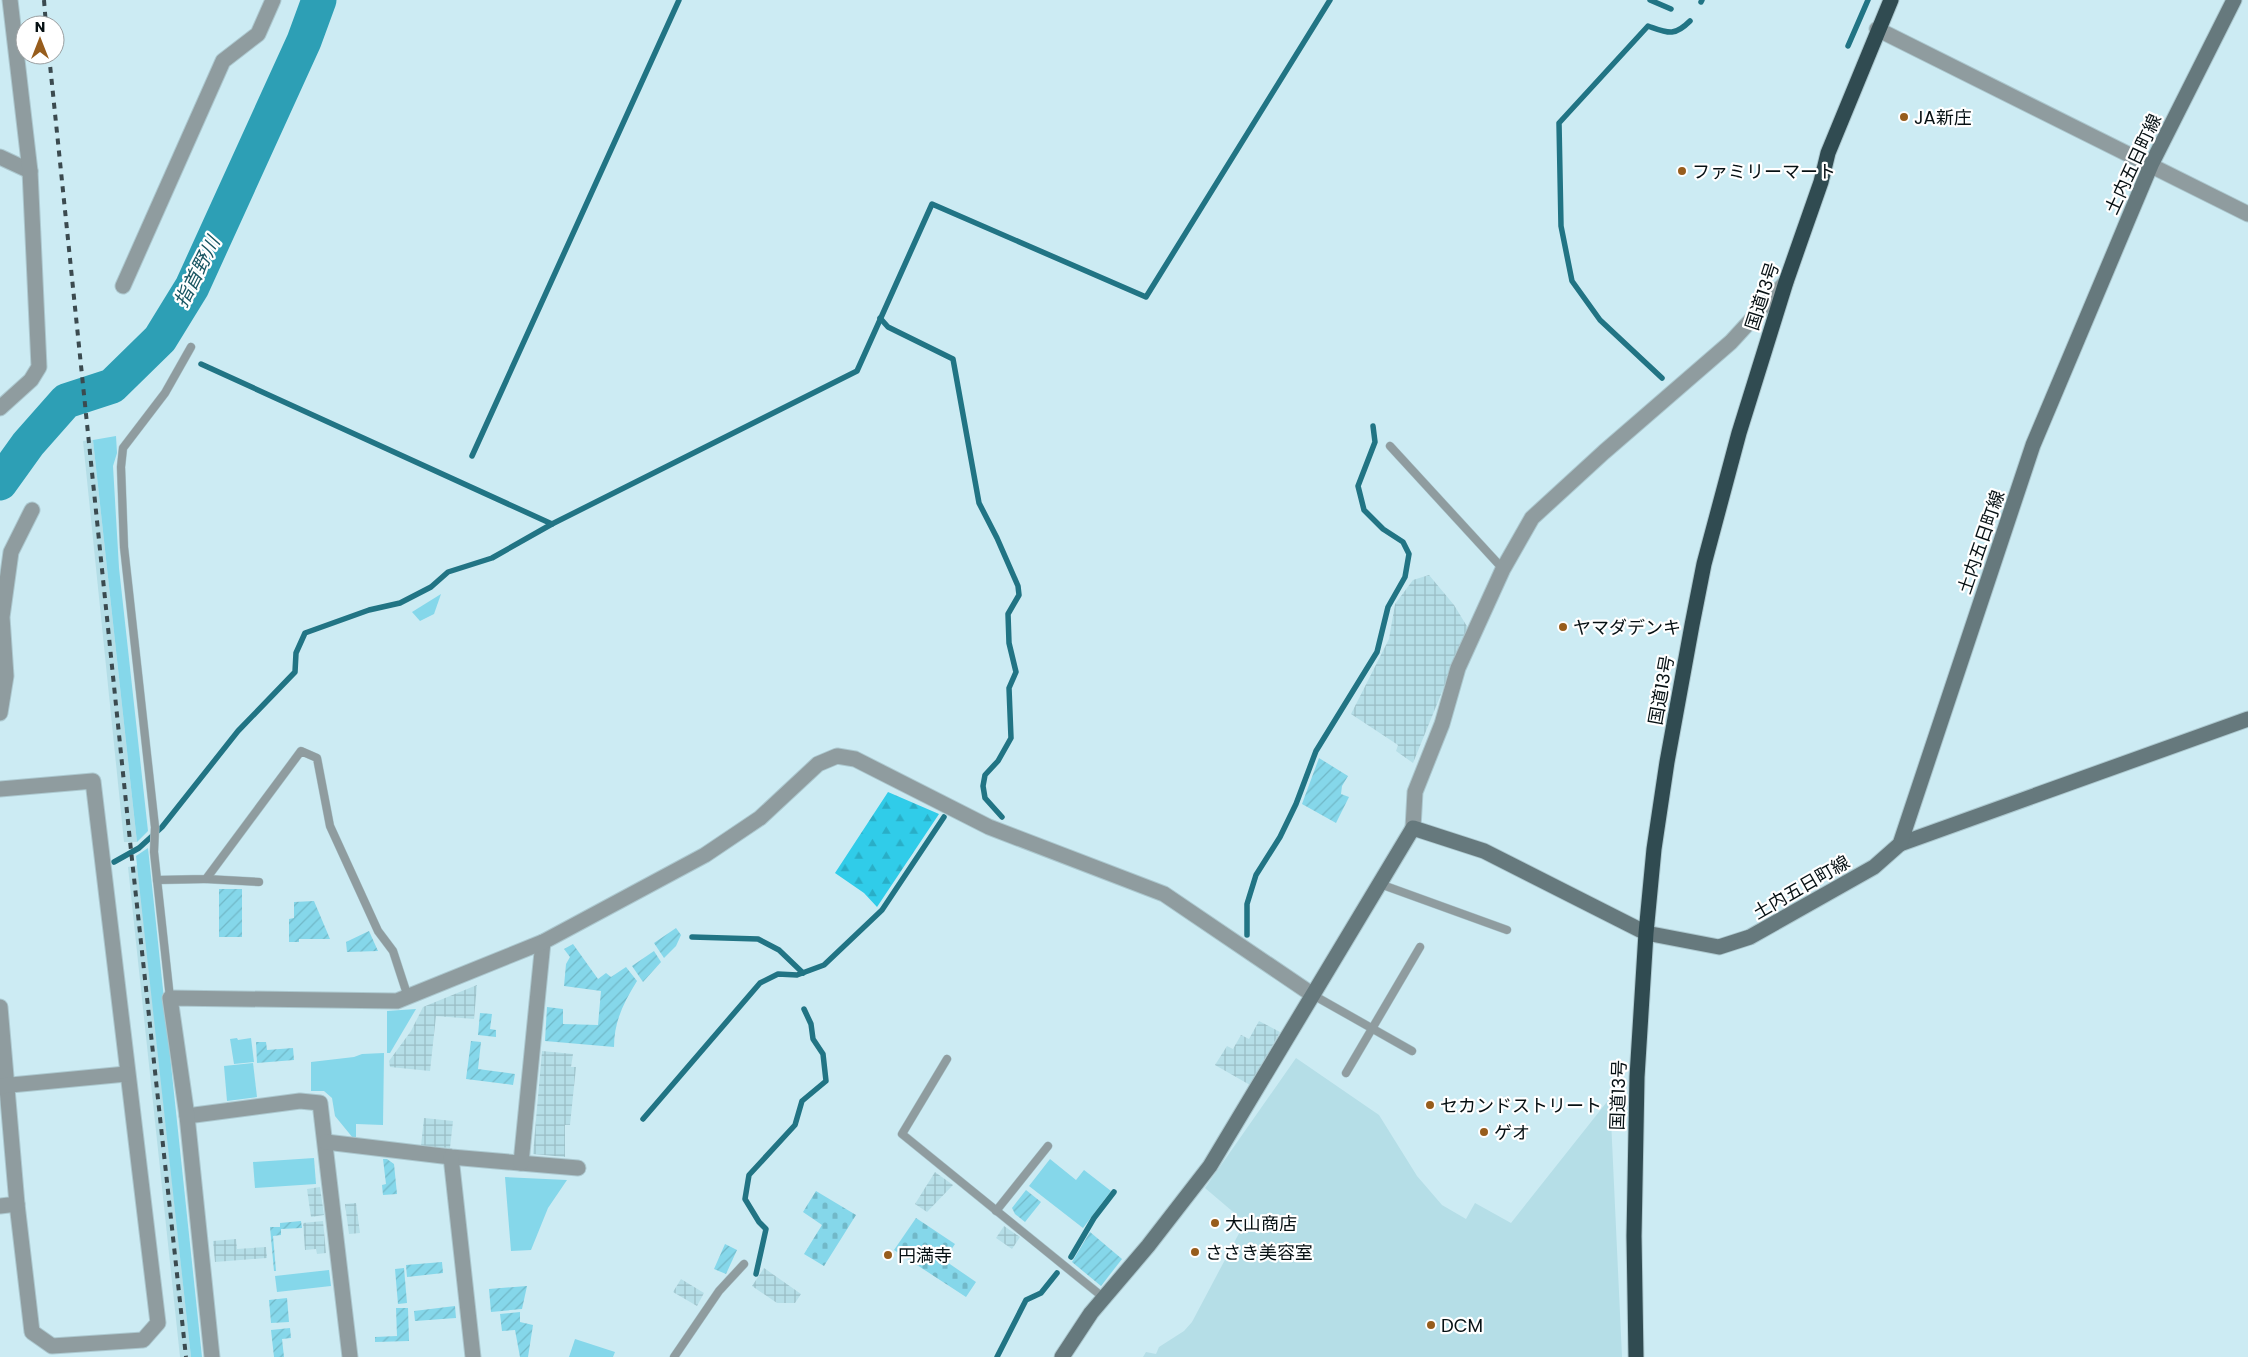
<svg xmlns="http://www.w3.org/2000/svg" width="2248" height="1357" font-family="Poppins,'Noto Sans JP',sans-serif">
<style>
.built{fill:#b5dee7}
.industrial{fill:url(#industrial-grid)}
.grass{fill:#85d7ea}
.forest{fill:url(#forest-firs)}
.cemetery{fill:url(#cemetery-stones)}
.garden{fill:url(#garden-furrows)}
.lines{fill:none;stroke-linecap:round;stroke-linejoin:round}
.stream{stroke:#217484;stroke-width:5.5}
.river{stroke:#2d9fb5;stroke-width:35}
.lane-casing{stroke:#acc8cf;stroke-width:9}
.street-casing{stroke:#acc8cf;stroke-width:17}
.secondary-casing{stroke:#acc8cf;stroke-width:17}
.highway-casing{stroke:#acc8cf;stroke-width:17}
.lane{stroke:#8f9c9f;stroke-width:8}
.street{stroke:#8f9c9f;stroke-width:15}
.secondary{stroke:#66797d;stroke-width:15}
.highway{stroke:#304b51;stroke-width:15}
.rail{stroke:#3b4a4f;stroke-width:4;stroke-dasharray:6 6;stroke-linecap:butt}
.poi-dot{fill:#975d1c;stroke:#fff;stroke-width:2}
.labels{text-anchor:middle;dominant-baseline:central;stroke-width:4.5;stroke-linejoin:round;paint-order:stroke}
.poi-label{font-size:18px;fill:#061013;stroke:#fff;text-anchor:start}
.street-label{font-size:18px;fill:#061013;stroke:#fff}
.water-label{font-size:19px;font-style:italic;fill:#185561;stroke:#fff}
</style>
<defs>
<pattern id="industrial-grid" width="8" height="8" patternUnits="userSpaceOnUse" patternTransform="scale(1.25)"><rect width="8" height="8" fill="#b5dee7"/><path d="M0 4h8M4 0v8" fill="none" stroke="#9abdc5"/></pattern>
<pattern id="forest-firs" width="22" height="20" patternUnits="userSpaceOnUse" patternTransform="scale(1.25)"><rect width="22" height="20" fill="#30cce9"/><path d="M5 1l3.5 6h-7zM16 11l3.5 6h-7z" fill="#29aec7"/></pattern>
<pattern id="cemetery-stones" width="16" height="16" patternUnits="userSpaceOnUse" patternTransform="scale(1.25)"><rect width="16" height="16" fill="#85d7ea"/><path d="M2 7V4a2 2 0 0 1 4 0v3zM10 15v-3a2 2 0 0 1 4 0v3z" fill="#71b8c8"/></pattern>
<pattern id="garden-furrows" width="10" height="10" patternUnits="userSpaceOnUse" patternTransform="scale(1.25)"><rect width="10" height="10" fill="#85d7ea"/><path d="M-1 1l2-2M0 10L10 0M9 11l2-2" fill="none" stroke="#71b8c8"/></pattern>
</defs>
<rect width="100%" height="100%" fill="#ccebf3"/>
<!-- built -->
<g class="built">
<polygon points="93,440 137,842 124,842 83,441"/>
<polygon points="138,865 191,1357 180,1357 128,867"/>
<polygon points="1296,1058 1379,1115 1417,1176 1442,1205 1466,1219 1475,1203 1511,1223 1610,1098 1622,1357 1143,1357 1146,1352 1156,1354 1159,1347 1184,1331 1192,1322 1245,1222 1205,1188"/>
</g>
<!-- industrial -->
<g class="industrial">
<polygon points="1429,575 1454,605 1468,628 1413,763 1396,751 1398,745 1351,714 1389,639 1395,604 1413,580"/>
<polygon points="477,985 474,1019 436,1016 430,1071 390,1067 389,1061 411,1031 423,1007"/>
<polygon points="1259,1021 1280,1032 1250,1085 1215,1065 1227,1046 1233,1049 1241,1035 1249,1039"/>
<polygon points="542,1051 573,1054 571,1067 576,1067 570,1125 565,1125 565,1157 533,1154"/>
<polygon points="424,1118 453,1121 450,1148 421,1146"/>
<polygon points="935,1172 953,1185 927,1212 915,1204"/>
<polygon points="320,1187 324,1215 311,1217 307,1189"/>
<polygon points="356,1203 360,1233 349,1234 345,1204"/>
<polygon points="323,1221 326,1253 317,1254 316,1249 305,1250 303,1223"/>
<polygon points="1004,1226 1020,1237 1012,1249 996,1238"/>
<polygon points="236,1239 237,1249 266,1247 267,1258 215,1262 213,1241"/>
<polygon points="764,1268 801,1294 795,1303 777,1303 752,1286"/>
<polygon points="681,1279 704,1293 697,1306 673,1292"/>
</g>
<!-- grass -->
<g class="grass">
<polygon points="116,436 117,453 113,466 119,568 148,831 137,842 93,440"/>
<polygon points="441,594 434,614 420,621 412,612"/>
<polygon points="148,848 202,1357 191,1357 136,856"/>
<polygon points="416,1009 390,1053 387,1053 387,1011"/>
<polygon points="237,1038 238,1040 251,1038 254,1062 234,1064 230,1039"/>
<polygon points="384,1053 383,1125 356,1124 356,1139 353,1138 335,1116 332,1098 324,1091 311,1091 311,1062 354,1057 362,1054"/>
<polygon points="253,1063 257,1097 227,1101 224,1066"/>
<polygon points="314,1158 316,1184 255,1188 253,1162"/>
<polygon points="1050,1159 1076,1180 1084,1170 1111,1191 1083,1228 1029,1186"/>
<polygon points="505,1177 567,1180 548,1208 531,1250 511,1251"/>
<polygon points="329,1270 331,1286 277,1292 275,1276"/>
<polygon points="575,1339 615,1352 613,1357 569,1357"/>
</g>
<!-- forest -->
<polygon class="forest" points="888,792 939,814 877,907 864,893 835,873"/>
<!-- cemetery -->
<g class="cemetery">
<polygon points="816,1191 856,1215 824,1266 804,1254 822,1225 803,1212"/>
<polygon points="916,1218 955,1244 944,1260 976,1282 966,1297 894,1250"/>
</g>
<!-- garden -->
<g class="garden">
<polygon points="1319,758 1348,776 1342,786 1341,794 1349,797 1336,823 1302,804"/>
<rect x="219" y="889" width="23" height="48"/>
<polygon points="314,901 330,939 299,939 299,942 289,942 289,919 294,918 294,902"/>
<polygon points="676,928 681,935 676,946 664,958 654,943"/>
<polygon points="369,931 378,951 347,952 346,942"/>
<path d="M573 944 598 979 606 973 611 977 626 967 637 981C624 1002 614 1021 614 1047L545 1041 547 1007 563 1009V1024L598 1025 601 991 564 986 566 964 570 957 564 949Z"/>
<polygon points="654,951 661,962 643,982 632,966"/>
<polygon points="480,1013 492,1014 490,1029 496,1030 496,1037 478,1035"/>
<polygon points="471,1041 481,1042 478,1069 515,1074 513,1085 466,1079"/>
<polygon points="256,1042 266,1042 267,1050 293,1048 294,1060 257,1063"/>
<polygon points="383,1159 387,1159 394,1164 397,1194 383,1195 382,1185 386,1184"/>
<polygon points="1026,1190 1041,1202 1025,1222 1015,1214 1012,1208"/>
<polygon points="301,1221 302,1228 281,1229 281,1235 273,1236 276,1271 274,1271 270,1227 280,1227 280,1223"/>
<polygon points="1090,1232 1122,1259 1101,1286 1072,1262"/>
<polygon points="725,1244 737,1250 726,1274 714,1269"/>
<polygon points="442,1262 443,1273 407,1277 406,1265"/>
<polygon points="404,1268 407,1303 398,1304 395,1269"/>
<polygon points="527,1286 522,1309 491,1312 489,1289"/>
<polygon points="287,1298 289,1322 271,1323 269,1300"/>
<polygon points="455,1306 456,1318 415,1321 414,1311"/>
<polygon points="396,1308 408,1308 409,1341 375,1342 375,1337 397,1336"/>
<polygon points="520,1312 520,1322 533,1325 528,1357 520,1357 515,1330 502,1331 500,1314"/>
<polygon points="290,1328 291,1338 282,1339 284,1357 274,1357 271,1330"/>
</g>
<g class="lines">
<!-- stream -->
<g class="stream">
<polyline points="1650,0 1671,9"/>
<polyline points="1701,2 1702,0"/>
<polyline points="1848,46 1868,0"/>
<polyline points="880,318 888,327 953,359 979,503 997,538 1018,586 1019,595 1008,614 1009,643 1016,672 1009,688 1011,738 998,761 985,775 983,786 985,798 1002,817"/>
<polyline points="201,364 552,524"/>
<path d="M1662 378 1600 320 1572 281 1561 226 1559 123 1648 26C1668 33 1674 37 1690 21"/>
<polyline points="472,456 679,0"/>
<polyline points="114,862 139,848 162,827 238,731 295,672 296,653 305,633 369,610 400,603 431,587 448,572 492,558 552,524 857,371 932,204 1146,297 1330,0"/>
<polyline points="1247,935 1247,904 1256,875 1280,837 1296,804 1316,751 1377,652 1388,607 1405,577 1409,554 1403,542 1383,529 1364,510 1358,486 1375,442 1373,426"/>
<polyline points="692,937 758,939 779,950 803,973"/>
<polyline points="643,1119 760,983 778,974 797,975 824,965 882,910 944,817"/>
<polyline points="1071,1257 1094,1218 1114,1192"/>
<polyline points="756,1274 766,1229 759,1222 745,1199 749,1175 795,1125 802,1101 826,1081 823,1054 813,1039 811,1024 804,1009"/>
<polyline points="997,1357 1026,1300 1041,1293 1057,1273"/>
</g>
<!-- river -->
<polyline class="river" points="0,483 28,444 66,401 112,386 160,339 192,287 304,41 319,0"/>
<defs>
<g id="lane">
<polyline points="1390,446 1503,569"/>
<polyline points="206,879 259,882"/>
<polyline points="157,880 206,879 301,751 317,758 330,826 378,931 393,951 408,997"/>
<polyline points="1380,884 1507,930"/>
<polyline points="1313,995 1412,1051"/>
<polyline points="170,998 154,852 155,827 124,547 121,467 123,448 165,393 191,347"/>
<polyline points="947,1059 902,1134 1104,1298"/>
<polyline points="1346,1073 1420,947"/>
<polyline points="996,1211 1048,1146"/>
<polyline points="674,1357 719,1291 744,1264"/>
</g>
<g id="street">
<polyline points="1877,29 2248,214"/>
<polyline points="0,157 30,171"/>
<polyline points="123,286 223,61 258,34 273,0"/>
<polyline points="0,408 31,380 39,367 30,171 10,0"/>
<polyline points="0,713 6,676 2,617 11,552 32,510"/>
<polyline points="0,789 93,781 158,1323 143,1340 52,1346 32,1332 17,1204"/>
<polyline points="1413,828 1415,792 1442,724 1458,668 1503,569 1532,518 1604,452 1731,342 1786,282"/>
<polyline points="0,1007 17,1204 0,1206"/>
<polyline points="0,1086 126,1074"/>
<polyline points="187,1116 300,1101 320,1103 350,1357"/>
<polyline points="326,1142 451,1157 578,1168"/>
<polyline points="451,1157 473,1357"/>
<polyline points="521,1163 543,942"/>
<polyline points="212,1357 187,1116 170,998 397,1001 543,942 705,855 760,818 818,764 837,756 855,759 989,827 1164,894 1313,995"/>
</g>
<g id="secondary">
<polyline points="1900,844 2248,719"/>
<polyline points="1062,1357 1091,1313 1148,1246 1210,1166 1413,828 1484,851 1646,933 1719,947 1750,937 1874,867 1900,844 2033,445 2151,165 2234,0"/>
</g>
<polyline id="highway" points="1636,1357 1634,1236 1637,1077 1646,933 1654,849 1667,762 1692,625 1704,564 1739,433 1786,282 1821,182 1828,153 1891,0"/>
</defs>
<!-- lane casing -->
<use href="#lane" class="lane-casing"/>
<!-- street casing -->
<use href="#street" class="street-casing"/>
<!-- secondary casing -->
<use href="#secondary" class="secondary-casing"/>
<!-- highway casing -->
<use href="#highway" class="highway-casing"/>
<!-- lane -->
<use href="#lane" class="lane"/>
<!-- street -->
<use href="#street" class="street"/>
<!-- secondary -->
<use href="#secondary" class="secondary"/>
<!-- highway -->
<use href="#highway" class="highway"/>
<!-- rail -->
<g class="rail">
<polyline points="44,0 46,25"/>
<polyline points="49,55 130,841 186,1357"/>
</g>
</g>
<!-- markers -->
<g class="poi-dot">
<circle cx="1904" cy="117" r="5"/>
<circle cx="1682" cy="171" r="5"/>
<circle cx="1563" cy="627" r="5"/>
<circle cx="1430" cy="1105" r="5"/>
<circle cx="1484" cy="1132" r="5"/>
<circle cx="1215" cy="1223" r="5"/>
<circle cx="1195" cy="1252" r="5"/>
<circle cx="888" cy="1255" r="5"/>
<circle cx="1431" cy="1325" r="5"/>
</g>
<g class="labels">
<!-- poi labels -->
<g class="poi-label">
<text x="1914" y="117">JA新庄</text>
<text x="1692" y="171">ファミリーマート</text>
<text x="1573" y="627">ヤマダデンキ</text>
<text x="1440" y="1105">セカンドストリート</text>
<text x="1494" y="1132">ゲオ</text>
<text x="1225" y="1223">大山商店</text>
<text x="1205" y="1252">ささき美容室</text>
<text x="898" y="1255">円満寺</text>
<text x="1441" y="1325">DCM</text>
</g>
<!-- street labels -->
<g class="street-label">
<text transform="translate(2133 164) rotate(-65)">土内五日町線</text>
<text transform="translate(1762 296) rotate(-72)">国道13号</text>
<text transform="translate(1981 542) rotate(-71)">土内五日町線</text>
<text transform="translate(1661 690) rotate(-80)">国道13号</text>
<text transform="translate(1801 887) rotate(-30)">土内五日町線</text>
<text transform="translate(1618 1095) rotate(-88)">国道13号</text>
</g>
<!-- water labels -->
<g class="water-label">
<text transform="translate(197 272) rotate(-63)">指首野川</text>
</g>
</g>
<!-- north arrow -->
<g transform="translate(40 40)"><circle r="24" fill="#ffffff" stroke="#9b9fa1"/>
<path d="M0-4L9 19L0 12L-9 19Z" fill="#975d1c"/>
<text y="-8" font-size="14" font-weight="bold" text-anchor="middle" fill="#061013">N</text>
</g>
</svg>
